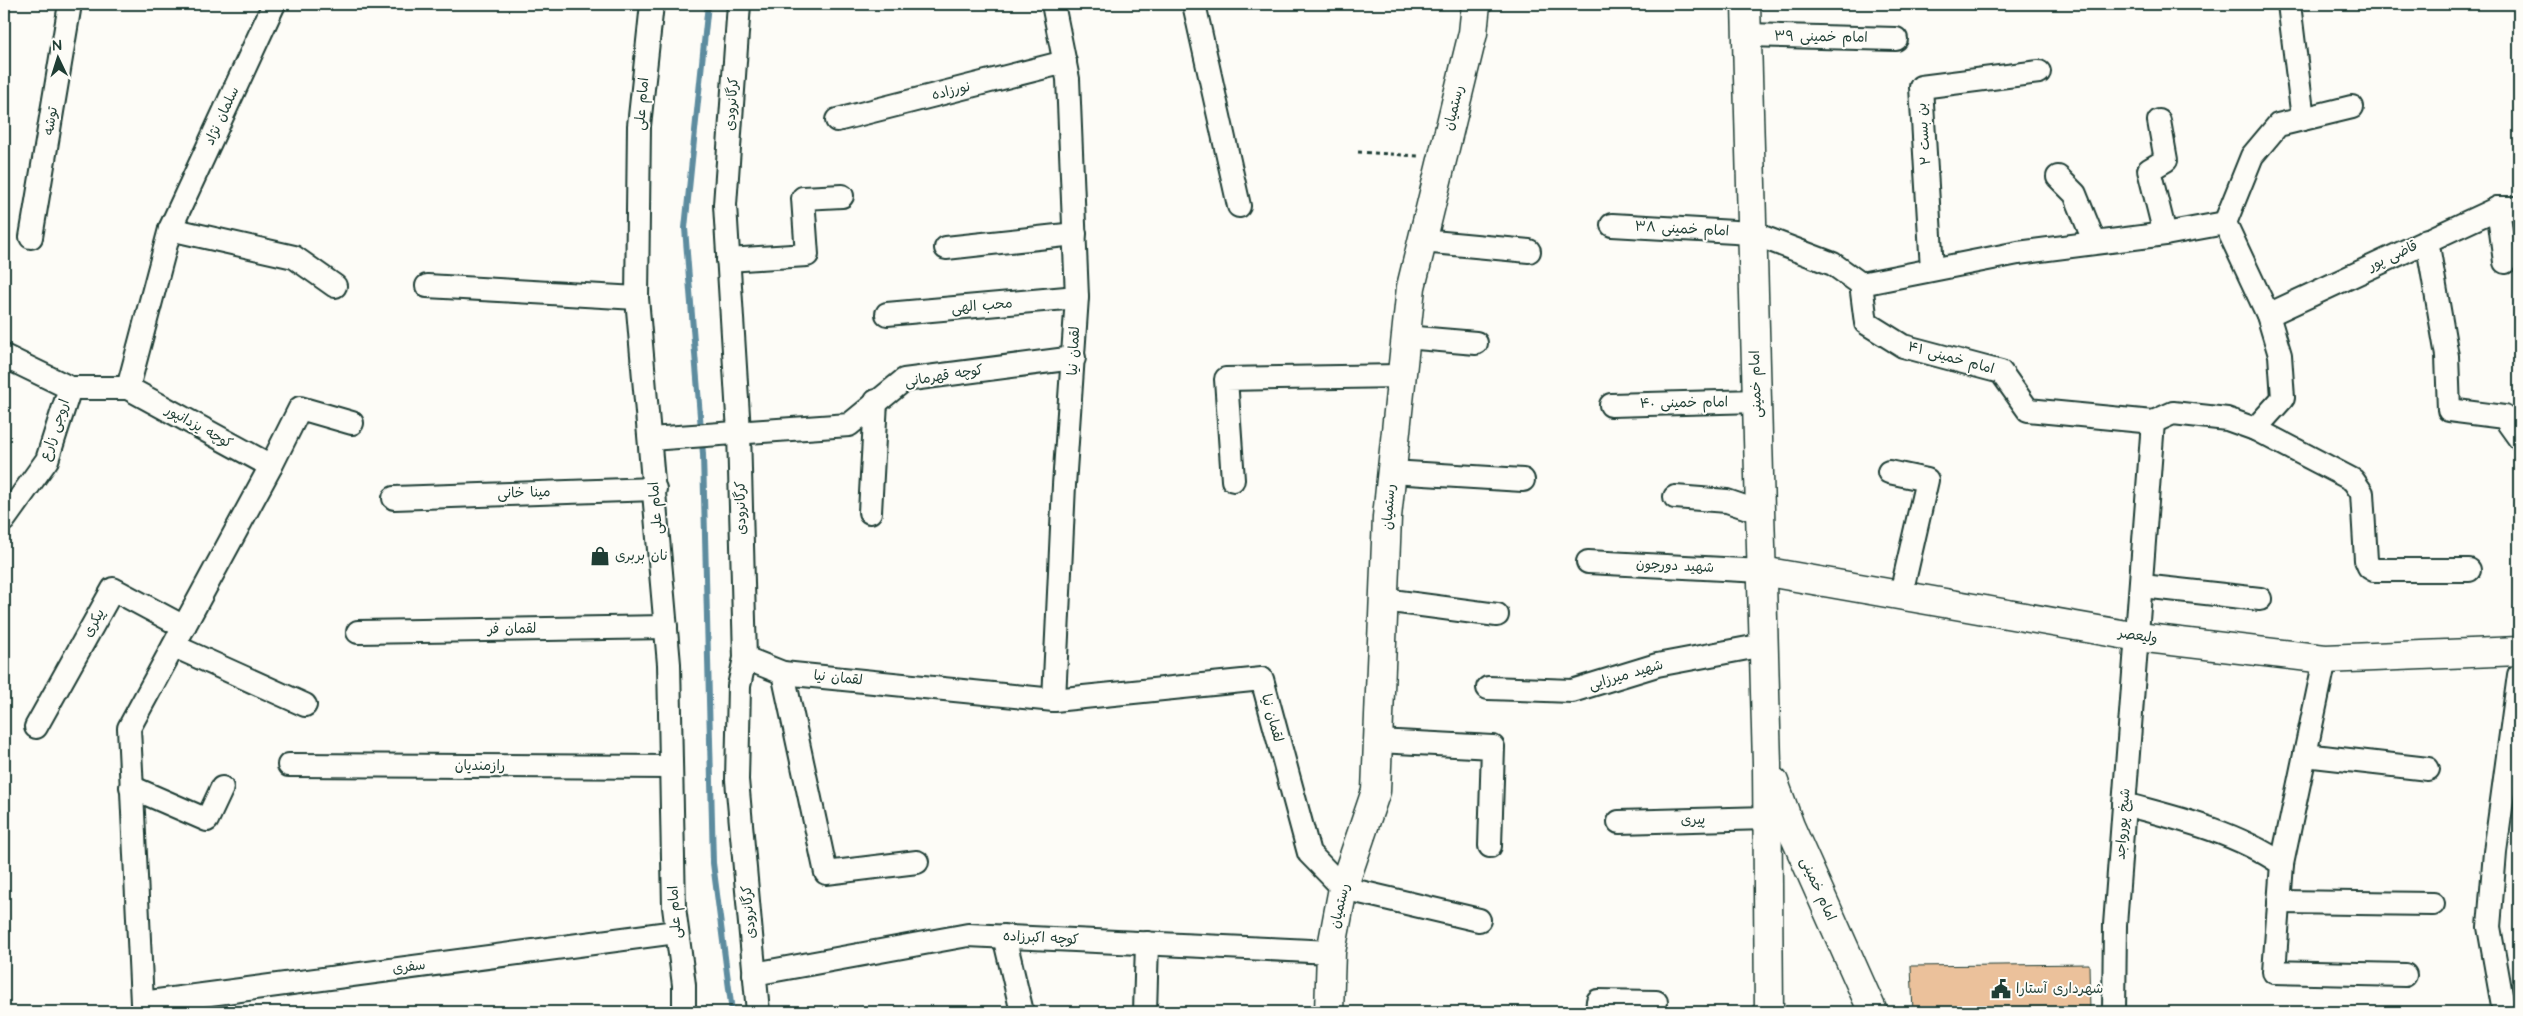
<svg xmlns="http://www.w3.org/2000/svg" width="2523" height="1016" font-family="'Architects Daughter','Playpen Sans Arabic',sans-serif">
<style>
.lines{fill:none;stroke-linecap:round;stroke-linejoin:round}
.stream{stroke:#5d8c9f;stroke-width:6}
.building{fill:#ebc19b;stroke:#1f3d34}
.street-casing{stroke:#1f3d34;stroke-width:26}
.secondary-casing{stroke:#1f3d34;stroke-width:31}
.path{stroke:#1f3d34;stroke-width:3;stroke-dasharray:4 4;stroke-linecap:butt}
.street{stroke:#fdfcf7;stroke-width:22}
.secondary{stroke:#fdfcf7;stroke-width:28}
.labels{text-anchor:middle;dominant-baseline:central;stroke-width:4;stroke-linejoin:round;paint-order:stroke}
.street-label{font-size:14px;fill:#1f3d34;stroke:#fdfcf7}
.poi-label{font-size:14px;fill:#1f3d34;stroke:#fdfcf7;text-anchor:start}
</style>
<rect width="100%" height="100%" fill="#fdfcf7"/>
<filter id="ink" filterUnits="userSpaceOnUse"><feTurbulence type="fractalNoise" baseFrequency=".02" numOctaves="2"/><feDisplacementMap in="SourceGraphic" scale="10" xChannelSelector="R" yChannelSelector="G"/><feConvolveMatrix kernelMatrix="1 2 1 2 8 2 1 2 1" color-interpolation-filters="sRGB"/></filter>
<g filter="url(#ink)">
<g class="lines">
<!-- stream -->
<polyline class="stream" points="708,4 685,228 703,454 713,863 732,1012"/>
</g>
<!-- building -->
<polygon class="building" points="2089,964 2090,1012 1913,1012 1911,966"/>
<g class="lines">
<defs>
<g id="street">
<polyline points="652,4 639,126 637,298 669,664 674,907 684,985 684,1012"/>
<polyline points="739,4 725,205 739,432 745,658 739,686 737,780 758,1012"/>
<polyline points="1053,4 1068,79 1077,297 1064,485 1054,700"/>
<polyline points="1194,4 1239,206"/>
<polyline points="2289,4 2303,119"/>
<polyline points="1746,35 1896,39"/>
<polyline points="837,120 1065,62"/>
<polyline points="2159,121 2166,160 2149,170 2165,234"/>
<polyline points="2058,177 2075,194 2094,241"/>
<polyline points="2498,208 2505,262"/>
<polyline points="1612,225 1752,233 1833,264 1861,284 1866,323 1903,346 2001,372 2028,410 2153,422"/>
<polyline points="170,229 294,257 335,286"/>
<polyline points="31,237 70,4"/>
<polyline points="2427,240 2447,356 2449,410 2504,417 2519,438"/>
<polyline points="1422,241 1529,251"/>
<polyline points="946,248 1075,234"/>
<polyline points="728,260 807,255 803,198 842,196"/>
<polyline points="1932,269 1921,87 2039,72"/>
<polyline points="1861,284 2018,253 2165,234 2225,223"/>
<polyline points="427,286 637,298"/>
<polyline points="887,314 1077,297"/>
<polyline points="2268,315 2498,208 2519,208"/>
<polyline points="1405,337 1476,343"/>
<polyline points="4,356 70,388 128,388 271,466"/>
<polyline points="128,388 170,229 274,4"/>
<polyline points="1611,405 1757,401"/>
<polyline points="2153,422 2173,413 2227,419 2255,429 2353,480 2362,493 2366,560 2369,567 2374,570 2469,570"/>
<polyline points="352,423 300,408 271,466 129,728 142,1003 676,932"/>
<polyline points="2255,429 2283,398 2280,355 2268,315 2225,223 2252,156 2278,125 2352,107"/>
<polyline points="650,439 849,425 904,380 1074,358"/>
<polyline points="1391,472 1523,480"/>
<polyline points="1889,472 1927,480 1901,594"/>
<polyline points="1233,480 1226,379 1400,376"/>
<polyline points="1675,497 1727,501 1760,512"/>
<polyline points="394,498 655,489"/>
<polyline points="870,512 876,401"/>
<polyline points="4,520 47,460 70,388"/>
<polyline points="1588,562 1762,571"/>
<polyline points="2142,586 2260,599"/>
<polyline points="1384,600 1497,615"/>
<polyline points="358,632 666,627"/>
<polyline points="174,646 305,705"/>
<polyline points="745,658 783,673 1054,700 1262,679 1309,853 1343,888 1479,920"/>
<polyline points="783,673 826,873 917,862"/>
<polyline points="1488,688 1572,691 1657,665 1764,645"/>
<polyline points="36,727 113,589 184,627"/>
<polyline points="1378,741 1493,747 1490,846"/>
<polyline points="2305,755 2428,769"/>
<polyline points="289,765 671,767"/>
<polyline points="131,787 207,820 222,788"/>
<path d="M2124 804C2177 818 2236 832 2282 864L2274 972 2405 975"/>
<polyline points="1619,822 1767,818"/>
<polyline points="2282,864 2325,659"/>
<polyline points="2279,902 2433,904"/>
<polyline points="1004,936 1022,1012"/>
<polyline points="754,974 968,935 1331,952"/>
<polyline points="1145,1012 1147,943"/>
<polyline points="1597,1012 1598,1001 1656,1002"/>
<polyline points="2114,1012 2115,925 2153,422"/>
<polyline points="2504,1012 2489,927 2495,852 2519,675"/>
</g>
<g id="secondary">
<polyline points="1746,4 1767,764 1769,1012"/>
<polyline points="1762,571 2138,637 2325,659 2519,651"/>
<polyline points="1774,782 1790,826 1873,1012"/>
<polyline points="1329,1012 1331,952 1343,888 1376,791 1387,517 1411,287 1473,33 1476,4"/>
</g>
</defs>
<!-- street casing -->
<use href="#street" class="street-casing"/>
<!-- secondary casing -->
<use href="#secondary" class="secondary-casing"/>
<!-- path -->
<polyline class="path" points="1358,152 1419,156"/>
<!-- street -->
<use href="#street" class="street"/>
<!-- secondary -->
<use href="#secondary" class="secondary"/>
</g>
</g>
<!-- icons -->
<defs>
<symbol id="shop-bare" viewBox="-9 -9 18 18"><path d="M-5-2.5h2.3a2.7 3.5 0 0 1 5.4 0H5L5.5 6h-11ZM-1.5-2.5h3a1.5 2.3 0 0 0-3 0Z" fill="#1f3d34" stroke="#fdfcf7" stroke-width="2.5" paint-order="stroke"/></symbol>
<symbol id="civic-bare" viewBox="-9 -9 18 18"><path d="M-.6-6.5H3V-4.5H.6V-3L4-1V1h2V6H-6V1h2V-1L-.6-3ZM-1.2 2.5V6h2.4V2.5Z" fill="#1f3d34" stroke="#fdfcf7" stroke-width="2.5" paint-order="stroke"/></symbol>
</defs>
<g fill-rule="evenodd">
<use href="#shop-bare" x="586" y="542" width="28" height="28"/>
<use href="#civic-bare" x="1987" y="975" width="28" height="28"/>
</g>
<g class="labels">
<!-- street labels -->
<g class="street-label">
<text transform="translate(1821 37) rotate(1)">امام خمینی ۳۹</text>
<text transform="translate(951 91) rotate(-14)">نورزاده</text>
<text transform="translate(642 104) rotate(-85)">امام علی</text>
<text transform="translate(732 104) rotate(-86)">کرگانرودی</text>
<text transform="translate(1454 108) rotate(-76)">رستمیان</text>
<text transform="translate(222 116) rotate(-65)">سلمان نژاد</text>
<text transform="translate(51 121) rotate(-81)">توشه</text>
<text transform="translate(1924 134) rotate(-94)">بن بست ۲</text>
<text transform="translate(1682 229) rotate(3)">امام خمینی ۳۸</text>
<text transform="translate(2393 256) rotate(-25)">قاضی پور</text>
<text transform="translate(982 306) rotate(-5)">محب الهی</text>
<text transform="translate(1074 351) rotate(-87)">لقمان نیا</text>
<text transform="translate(1951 358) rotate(15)">امام خمینی ۴۱</text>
<text transform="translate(944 376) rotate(-9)">کوچه قهرمانی</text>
<text transform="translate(1756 384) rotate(-92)">امام خمینی</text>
<text transform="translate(1684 403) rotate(-1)">امام خمینی ۴۰</text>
<text transform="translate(199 427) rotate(29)">کوچه یزدانپور</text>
<text transform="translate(55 430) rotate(-71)">اروجی زارع</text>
<text transform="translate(524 493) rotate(-2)">مینا خانی</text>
<text transform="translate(1389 507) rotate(-86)">رستمیان</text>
<text transform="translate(656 508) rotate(-95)">امام علی</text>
<text transform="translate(741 508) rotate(-91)">کرگانرودی</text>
<text transform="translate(1675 566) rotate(3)">شهید دورجون</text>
<text transform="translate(94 623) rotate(-61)">پیکری</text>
<text transform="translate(512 629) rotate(-1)">لقمان فر</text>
<text transform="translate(2138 636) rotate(9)">ولیعصر</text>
<text transform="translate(1626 675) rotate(-16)">شهید میرزایی</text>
<text transform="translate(838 678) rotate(6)">لقمان نیا</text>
<text transform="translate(1272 718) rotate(75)">لقمان نیا</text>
<text x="480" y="766">رازمندیان</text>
<text transform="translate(1693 820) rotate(-1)">پیری</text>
<text transform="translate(2123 824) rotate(-86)">شیخ پورواجد</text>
<text transform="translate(1818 889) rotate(66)">امام خمینی</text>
<text transform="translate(1340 906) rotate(-77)">رستمیان</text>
<text transform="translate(675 912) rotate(-94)">امام علی</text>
<text transform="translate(749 912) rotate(-95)">کرگانرودی</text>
<text transform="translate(1041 938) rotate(3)">کوچه اکبرزاده</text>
<text transform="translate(409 967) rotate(-8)">سفری</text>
</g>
<!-- poi labels -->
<g class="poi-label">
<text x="615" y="556">نان بربری</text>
<text x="2016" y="989">شهرداری آستارا</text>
</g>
</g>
<!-- margin -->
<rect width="2523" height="1016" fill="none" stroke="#fdfcf7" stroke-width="20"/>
<rect x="10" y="10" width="2503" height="996" fill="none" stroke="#1f3d34" stroke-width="2" filter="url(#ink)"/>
<!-- north arrow -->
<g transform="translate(58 58) rotate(356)" stroke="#fdfcf7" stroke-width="4" paint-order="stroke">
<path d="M0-4L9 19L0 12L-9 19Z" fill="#1f3d34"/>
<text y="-8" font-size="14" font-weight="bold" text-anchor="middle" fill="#1f3d34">N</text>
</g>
</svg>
